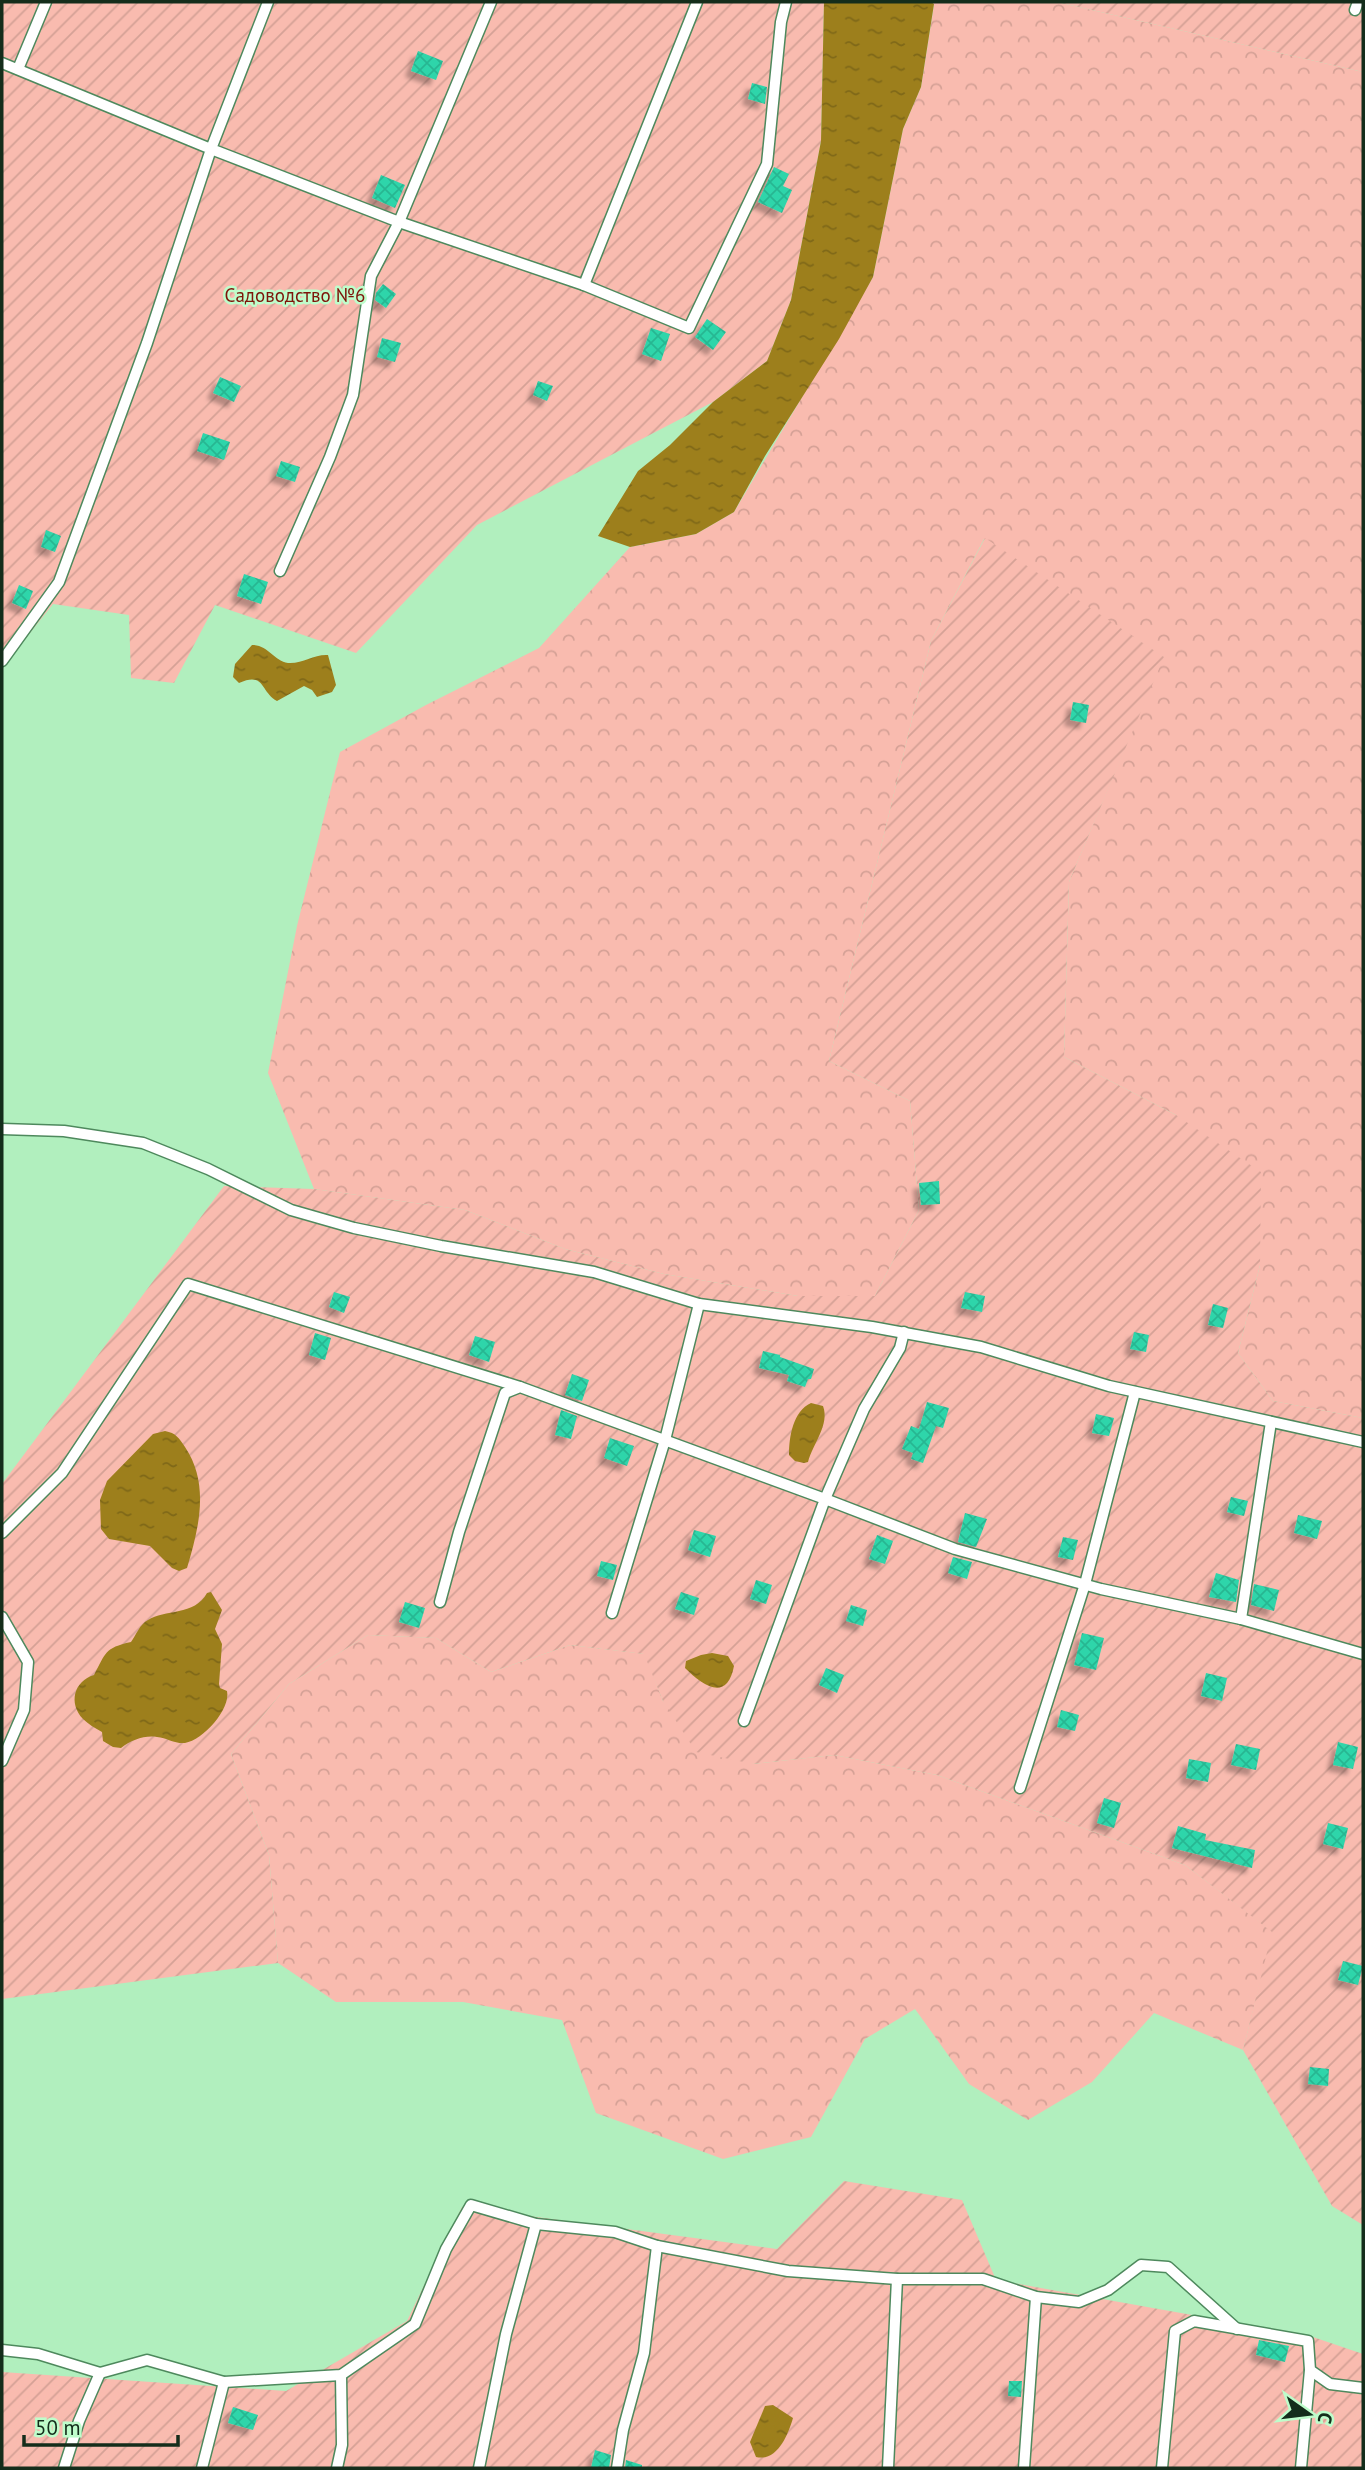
<svg xmlns="http://www.w3.org/2000/svg" width="1365" height="2470" font-family="'PT Sans',sans-serif">
<style>
.forest{fill:url(#forest-crowns)}
.garden{fill:url(#garden-furrows)}
.water{fill:url(#water-ripples)}
.building{fill:url(#building-cross-hatch);filter:url(#shadow)}
.lines{fill:none;stroke-linecap:round;stroke-linejoin:round}
.lane-casing{stroke:#4e895d;stroke-width:13}
.lane{stroke:#fff;stroke-width:10}
.labels{text-anchor:middle;dominant-baseline:central;stroke-width:5;stroke-linejoin:round;paint-order:stroke}
.park-label{font-size:19px;fill:#7d150a;stroke:#befdcb}
</style>
<defs>
<pattern id="forest-crowns" width="20" height="18" patternUnits="userSpaceOnUse" patternTransform="scale(1.75)"><rect width="20" height="18" fill="#f9bbaf"/><path d="M2 6a3 3 0 1 1 6 0M12 15a3 3 0 1 1 6 0" fill="none" stroke="#d5a196"/></pattern>
<pattern id="garden-furrows" width="10" height="10" patternUnits="userSpaceOnUse" patternTransform="scale(1.75)"><rect width="10" height="10" fill="#f9bbaf"/><path d="M-1 1l2-2M0 10L10 0M9 11l2-2" fill="none" stroke="#d5a196"/></pattern>
<pattern id="water-ripples" width="26" height="14" patternUnits="userSpaceOnUse" patternTransform="scale(1.75)"><rect width="26" height="14" fill="#9d7f1c"/><path d="M2 4q2-2 4 0t4 0M15 11q2-2 4 0t4 0" fill="none" stroke="#7f6818"/></pattern>
<pattern id="building-cross-hatch" width="8" height="8" patternUnits="userSpaceOnUse" patternTransform="scale(1.75)"><rect width="8" height="8" fill="#2dd5aa"/><path d="M0 0l8 8M0 8l8-8" fill="none" stroke="#27b792"/></pattern>
<filter id="shadow"><feDropShadow dx="-6" dy="6" stdDeviation="2" flood-color="#0004"/></filter>
</defs>
<rect width="100%" height="100%" fill="#b1efbe"/>
<!-- forest -->
<g class="forest">
<polygon points="931,2 1057,2 1363,72 1363,1418 1273,1401 1238,1353 1260,1265 1176,1115 1064,1057 1069,882 1163,657 984,539 931,641 829,1061 910,1101 919,1210 875,1296 798,1296 664,1274 565,1249 465,1210 314,1189 268,1073 297,926 340,752 426,705 539,648 630,547 696,534 734,512 873,277 903,129 921,87 934,5"/>
<polygon points="368,1635 436,1638 491,1672 570,1645 645,1654 663,1701 753,1764 834,1755 937,1775 1185,1865 1273,1932 1243,2050 1154,2013 1092,2082 1028,2120 969,2084 915,2009 865,2039 811,2137 723,2159 596,2113 562,2020 463,2002 336,2002 278,1963 269,1855 231,1754 289,1684"/>
</g>
<!-- garden -->
<g class="garden">
<polygon points="2,2 824,2 821,141 791,300 767,361 713,402 477,525 356,653 215,605 174,683 131,678 129,615 53,604 2,668"/>
<polygon points="1057,2 1363,2 1363,72"/>
<polygon points="985,538 1164,657 1069,882 1064,1057 1176,1115 1261,1172 1260,1265 1238,1353 1273,1401 1363,1418 1363,2225 1332,2206 1243,2050 1272,1932 1185,1865 937,1775 834,1755 753,1764 696,1752 663,1701 644,1654 570,1645 491,1672 436,1638 368,1635 289,1684 231,1754 269,1855 278,1963 2,1999 2,1484 224,1186 314,1189 465,1210 565,1249 664,1274 798,1296 875,1296 919,1210 910,1101 829,1061 931,641"/>
<polygon points="844,2181 962,2200 996,2280 1310,2336 1363,2354 1363,2468 2,2468 2,2372 286,2391 407,2321 462,2207 777,2249"/>
</g>
<!-- water -->
<g class="water">
<polygon points="824,2 931,2 934,4 921,87 903,129 873,277 839,339 765,456 734,512 696,534 630,547 598,536 638,471 670,445 713,402 767,361 791,300 821,141"/>
<path d="M252 645C268 645 274 661 288 663 303 664 314 654 328 655L336 685 332 692 317 697 312 690 304 686 277 701C260 692 265 671 239 683L233 677 235 664Z"/>
<path d="M811 1403 823 1406C830 1425 813 1443 808 1462L804 1463 795 1461 789 1455C789 1437 793 1411 811 1403Z"/>
<path d="M165 1431C176 1433 179 1438 185 1447 210 1484 199 1528 187 1568L179 1571 172 1568 150 1546 109 1539 101 1529 100 1500 107 1481 153 1434Z"/>
<path d="M211 1592 222 1610 215 1629 222 1644 219 1684 220 1688 227 1691C231 1709 203 1740 185 1743 175 1744 167 1738 157 1737 145 1735 131 1740 121 1748L113 1747 103 1741 102 1732C95 1728 88 1724 83 1719 68 1703 74 1681 94 1675 106 1653 104 1648 131 1642 136 1635 140 1624 148 1620 164 1609 195 1616 207 1593Z"/>
<path d="M712 1653 728 1656 734 1666C727 1703 702 1685 685 1668L686 1661 701 1655Z"/>
<path d="M773 2405 793 2418C788 2435 777 2462 756 2457L750 2442 765 2406Z"/>
</g>
<!-- building -->
<g class="building">
<polygon points="418,51 443,61 436,80 411,71"/>
<polygon points="752,83 767,87 765,104 748,99"/>
<polygon points="774,167 789,174 783,186 792,190 782,213 758,202"/>
<polygon points="381,175 405,185 395,208 372,198"/>
<polygon points="383,284 396,294 386,308 375,300 376,293"/>
<polygon points="707,319 726,332 713,350 695,337"/>
<polygon points="651,328 670,334 661,361 642,354"/>
<polygon points="382,338 401,343 395,362 377,357"/>
<polygon points="220,377 241,386 234,402 213,393"/>
<polygon points="538,381 553,386 547,401 533,395"/>
<polygon points="203,433 230,442 224,460 197,451"/>
<polygon points="281,461 300,467 295,482 276,476"/>
<polygon points="46,530 61,536 55,552 41,547"/>
<polygon points="244,574 268,582 261,604 237,596"/>
<polygon points="19,585 33,591 26,609 12,603"/>
<polygon points="1073,702 1089,705 1086,723 1070,720"/>
<polygon points="939,1181 940,1204 921,1205 919,1183"/>
<polygon points="334,1292 350,1297 344,1313 329,1307"/>
<polygon points="965,1292 985,1296 982,1312 961,1308"/>
<polygon points="1213,1304 1228,1308 1223,1328 1208,1325"/>
<polygon points="1134,1332 1149,1335 1146,1352 1130,1349"/>
<polygon points="315,1333 331,1338 325,1360 309,1355"/>
<polygon points="475,1336 495,1342 489,1362 469,1355"/>
<polygon points="763,1351 780,1355 780,1357 814,1369 811,1379 808,1379 805,1387 787,1381 789,1375 759,1368"/>
<polygon points="572,1374 589,1380 582,1401 565,1395"/>
<polygon points="927,1402 949,1408 943,1428 936,1426 923,1463 911,1459 913,1453 902,1449 911,1426 919,1429"/>
<polygon points="561,1410 577,1416 571,1439 555,1435"/>
<polygon points="1096,1414 1114,1418 1109,1436 1092,1433"/>
<polygon points="610,1438 634,1446 627,1466 604,1458"/>
<polygon points="1231,1497 1248,1501 1244,1516 1227,1512"/>
<polygon points="965,1513 987,1519 976,1547 958,1542"/>
<polygon points="1298,1515 1322,1521 1317,1539 1294,1533"/>
<polygon points="694,1530 716,1536 710,1557 688,1550"/>
<polygon points="877,1535 893,1541 885,1564 869,1559"/>
<polygon points="1063,1537 1078,1540 1073,1560 1058,1557"/>
<polygon points="953,1557 972,1562 967,1579 948,1573"/>
<polygon points="601,1561 617,1565 613,1580 597,1576"/>
<polygon points="1216,1573 1239,1580 1236,1602 1209,1597"/>
<polygon points="756,1580 772,1585 766,1604 750,1599"/>
<polygon points="1254,1584 1279,1590 1274,1611 1251,1605"/>
<polygon points="681,1592 699,1598 694,1615 675,1609"/>
<polygon points="405,1602 425,1608 419,1628 399,1622"/>
<polygon points="851,1605 867,1610 863,1626 846,1621"/>
<polygon points="1082,1633 1104,1638 1096,1670 1074,1665"/>
<polygon points="826,1668 844,1675 837,1693 819,1685"/>
<polygon points="1206,1673 1227,1678 1222,1701 1201,1696"/>
<polygon points="1061,1710 1079,1715 1075,1731 1057,1727"/>
<polygon points="1338,1742 1358,1747 1353,1769 1333,1765"/>
<polygon points="1236,1744 1260,1749 1256,1770 1231,1765"/>
<polygon points="1189,1759 1211,1763 1208,1782 1186,1778"/>
<polygon points="1104,1798 1121,1803 1114,1828 1097,1823"/>
<polygon points="1328,1823 1348,1828 1343,1849 1323,1844"/>
<polygon points="1178,1826 1206,1834 1205,1840 1255,1850 1252,1868 1172,1848"/>
<polygon points="1343,1961 1363,1966 1358,1985 1338,1980"/>
<polygon points="1310,2067 1329,2069 1328,2086 1308,2084"/>
<polygon points="1259,2340 1289,2346 1285,2362 1256,2355"/>
<polygon points="1009,2381 1022,2381 1021,2397 1008,2396"/>
<polygon points="233,2407 258,2415 253,2430 228,2423"/>
<polygon points="595,2450 611,2455 609,2468 591,2468"/>
<polygon points="626,2460 642,2465 642,2468 625,2468"/>
</g>
<g class="lines">
<defs>
<g id="lane">
<polyline points="268,2 211,149 399,222 584,285 697,2"/>
<polyline points="1355,10 1358,2"/>
<polyline points="2,63 211,149 147,343 59,582 2,661"/>
<polyline points="18,69 46,2"/>
<polyline points="584,285 689,328 767,164 781,22 786,2"/>
<polyline points="280,571 330,457 353,395 371,276 399,222 491,2"/>
<polyline points="2,1129 64,1131 143,1143 208,1169 291,1210 354,1228 441,1246 594,1272 699,1304 872,1327 981,1347 1109,1386 1363,1442"/>
<polyline points="904,1332 900,1348 864,1409 825,1499 955,1549 1101,1589 1241,1619"/>
<polyline points="1271,1422 1241,1619 1363,1654"/>
<polyline points="2,1533 62,1473 188,1284 520,1387"/>
<polyline points="440,1602 459,1532 505,1393 520,1387 825,1499 744,1721"/>
<polyline points="612,1613 665,1440 699,1304"/>
<polyline points="2,1617 28,1662 24,1710 2,1761"/>
<polyline points="1020,1788 1085,1584 1135,1392"/>
<polyline points="2,2350 38,2354 100,2373 147,2360 224,2382 341,2375 415,2324 446,2249 471,2205 536,2224 615,2232 657,2246 788,2271 897,2279 983,2279 1036,2297 1079,2302 1108,2290 1141,2265 1168,2267 1237,2329"/>
<polyline points="64,2468 79,2421 100,2373"/>
<polyline points="202,2468 224,2382"/>
<polyline points="337,2468 342,2445 341,2375"/>
<polyline points="479,2468 506,2334 536,2224"/>
<polyline points="617,2468 623,2430 644,2353 657,2246"/>
<polyline points="888,2468 897,2279"/>
<polyline points="1024,2468 1036,2297"/>
<polyline points="1162,2468 1175,2331 1194,2321 1308,2341 1310,2370 1330,2384 1363,2388"/>
<polyline points="1301,2468 1310,2370"/>
</g>
</defs>
<!-- lane casing -->
<use href="#lane" class="lane-casing"/>
<!-- lane -->
<use href="#lane" class="lane"/>
</g>
<g class="labels">
<!-- park labels -->
<g class="park-label">
<text x="295" y="295">Садоводство №6</text>
</g>
</g>
<!-- border -->
<rect width="1365" height="2470" fill="none" stroke="#142d1b" stroke-width="7"/>
<!-- north arrow -->
<g transform="translate(1309 2414) rotate(104)" stroke="#befdcb" stroke-width="5" paint-order="stroke">
<path d="M0-5L12 26L0 18L-12 26Z" fill="#142d1b"/>
<text y="-10" font-size="19" font-weight="bold" text-anchor="middle" fill="#142d1b">С</text>
</g>
<!-- scale -->
<path d="M24 2435v10h154v-10" fill="none" stroke="#142d1b" stroke-width="3.5"/>
<text x="35" y="2435" font-size="21" fill="#142d1b" stroke="#befdcb" stroke-width="5" paint-order="stroke">50 m</text>
</svg>
